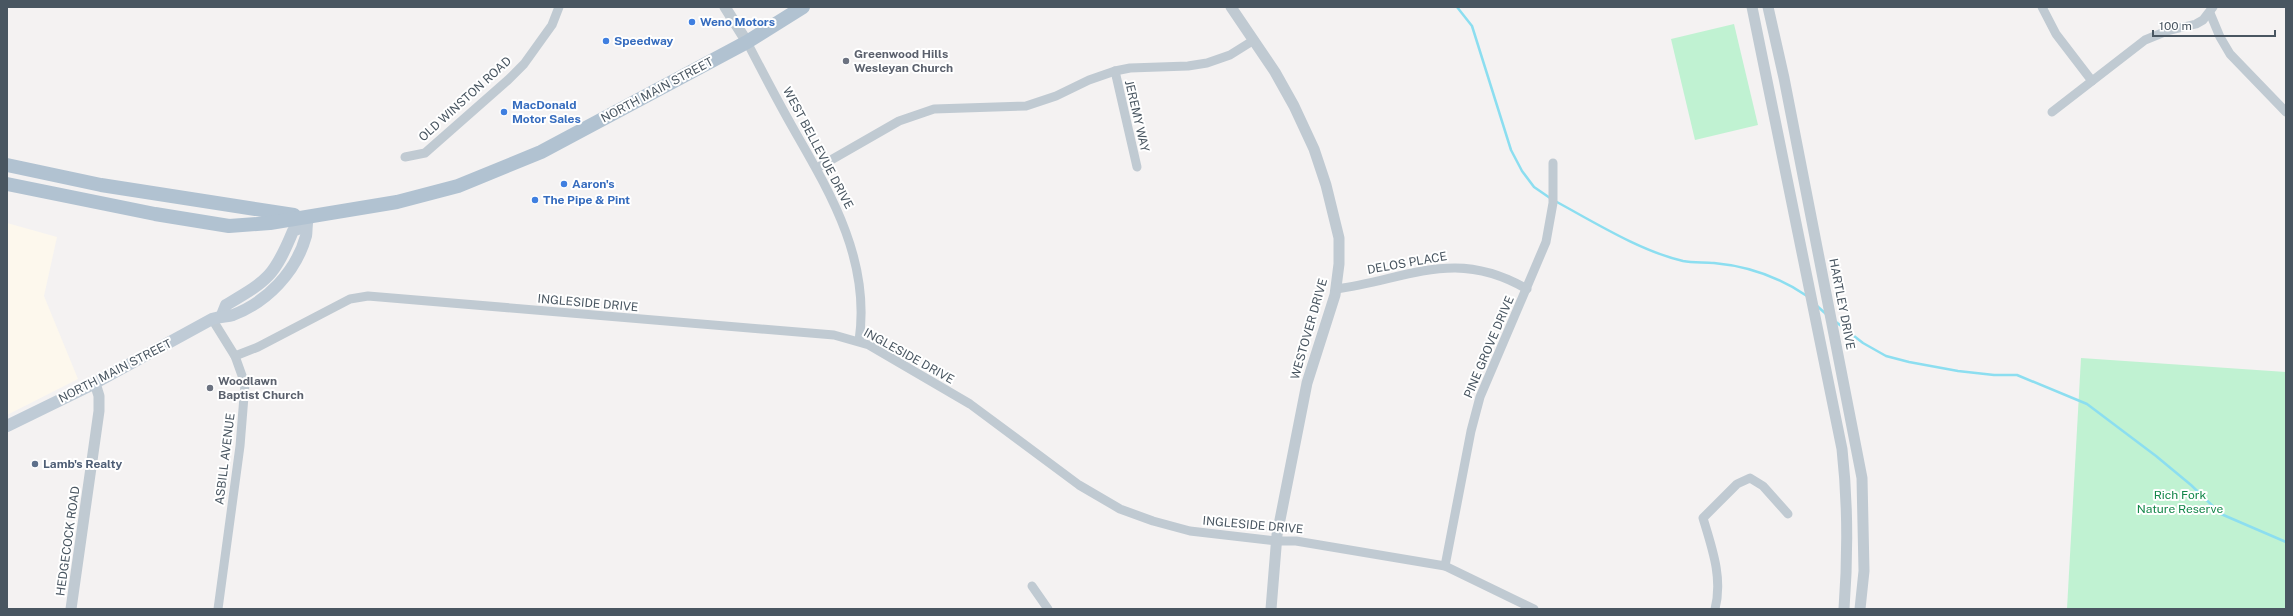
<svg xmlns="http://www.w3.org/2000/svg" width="2293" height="616" font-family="'Public Sans',sans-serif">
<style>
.commercial{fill:#fdf8ed}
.green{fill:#c0f2d2}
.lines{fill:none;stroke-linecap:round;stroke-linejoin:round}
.stream{stroke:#8cdef0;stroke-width:2.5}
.minor{stroke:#c0cad2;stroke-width:9}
.tertiary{stroke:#c0cad2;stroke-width:11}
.secondary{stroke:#bfcbd6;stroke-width:12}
.primary{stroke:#b1c2d1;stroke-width:14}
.shop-dot{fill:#3f7fe0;stroke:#fff;stroke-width:1.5}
.worship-dot{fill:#6b7280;stroke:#fff;stroke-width:1.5}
.service-dot{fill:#5c6f8a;stroke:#fff;stroke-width:1.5}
.labels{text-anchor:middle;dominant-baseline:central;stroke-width:4;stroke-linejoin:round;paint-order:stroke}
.shop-label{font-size:12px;font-weight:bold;fill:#366cbe;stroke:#fff;text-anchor:start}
.worship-label{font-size:12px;font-weight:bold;fill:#5b616d;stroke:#fff;text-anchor:start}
.street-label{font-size:12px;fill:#495661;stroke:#fff}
.service-label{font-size:12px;font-weight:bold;fill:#4e5e75;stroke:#fff;text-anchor:start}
.park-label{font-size:12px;fill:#14874a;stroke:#fff}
</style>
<rect width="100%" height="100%" fill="#f4f2f2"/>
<!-- commercial -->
<polygon class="commercial" points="7,223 57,237 44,296 78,379 7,415"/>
<!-- green -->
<g class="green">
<polygon points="1734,24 1758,125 1695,140 1671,39"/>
<polygon points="2081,358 2286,372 2286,609 2067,609"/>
</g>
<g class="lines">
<!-- stream -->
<g class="stream">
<polyline points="1457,7 1472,26 1511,150 1522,171 1534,187 1550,198"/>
<path d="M1555 201C1594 222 1640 251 1683 261 1693 263 1704 262 1714 263 1747 266 1779 277 1807 296"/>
<polyline points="1816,305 1826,314"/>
<polyline points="1836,322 1863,343 1886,356 1909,362 1958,371 1994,375 2017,375 2087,404 2156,456 2191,485 2221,514 2286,542"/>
</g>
<!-- minor -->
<g class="minor">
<polyline points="2042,7 2056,34 2092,81"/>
<polyline points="2210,13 2220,37 2230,54 2286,112"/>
<path d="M747 42C762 71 777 100 793 128 831 194 871 261 859 341"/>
<polyline points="1115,71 1137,167"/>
<polyline points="2052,112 2145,40 2167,31 2196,24 2203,20 2213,7"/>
<polyline points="405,157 425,153 508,80 524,64 552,25 559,7"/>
<polyline points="817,168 899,121 934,109 1026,106 1056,96 1089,80 1115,71 1130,68 1188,66 1207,63 1230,55 1254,40"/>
<path d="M1336 289C1409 279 1455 247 1527 289"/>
<polyline points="212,319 235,356 245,384 240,446 218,609"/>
<polyline points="235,356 258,347 350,299 368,296 834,335 869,345 970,404 1079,485 1120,509 1153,521 1190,531 1277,541 1296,541 1445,566 1534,609"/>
<polyline points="1445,566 1471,431 1480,397 1546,242 1553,203 1553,163"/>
<polyline points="1032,586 1048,609"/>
<path d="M1715 609C1723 578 1712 548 1703 518L1737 484 1750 478 1763 486 1788 514"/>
</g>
<!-- tertiary -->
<g class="tertiary">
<polyline points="725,7 747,42"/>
<polyline points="1231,7 1275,72 1294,106 1314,149 1326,185 1339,238 1339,264 1335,295 1307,383 1277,535 1271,609"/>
<path d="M1752 7 1842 449C1848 503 1848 555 1844 609"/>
<polyline points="1768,7 1784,78 1862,478 1864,571 1860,609"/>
<polyline points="71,609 99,411 99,396 95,383"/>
</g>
<!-- secondary -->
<g class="secondary">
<path d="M222 315 226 305C268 280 274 277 293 231L305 226"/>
<path d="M7 426 95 383 212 319C221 316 227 317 233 315 267 302 296 272 306 236 307 230 306 225 308 218"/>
</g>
<!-- primary -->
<g class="primary">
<polyline points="7,165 101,185 294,215"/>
<polyline points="7,184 155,214 229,226 270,223 397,202 458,186 541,152 747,42 803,7"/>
</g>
</g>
<!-- markers -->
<g class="shop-dot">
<circle cx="692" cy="22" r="4"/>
<circle cx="606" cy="41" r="4"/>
<circle cx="504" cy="112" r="4"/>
<circle cx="564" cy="184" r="4"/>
<circle cx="535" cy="200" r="4"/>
</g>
<g class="worship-dot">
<circle cx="846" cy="61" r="4"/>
<circle cx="210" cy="388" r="4"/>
</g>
<circle class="service-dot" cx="35" cy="464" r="4"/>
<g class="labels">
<!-- shop labels -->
<g class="shop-label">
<text x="700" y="22">Weno Motors</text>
<text x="614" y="41">Speedway</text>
<text x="512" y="105">MacDonald<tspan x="512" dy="14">Motor Sales</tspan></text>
<text x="572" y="184">Aaron's</text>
<text x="543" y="200">The Pipe &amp; Pint</text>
</g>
<!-- worship labels -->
<g class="worship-label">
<text x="854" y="54">Greenwood Hills<tspan x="854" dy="14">Wesleyan Church</tspan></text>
<text x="218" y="381">Woodlawn<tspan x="218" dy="14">Baptist Church</tspan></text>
</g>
<!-- street labels -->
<g class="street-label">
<text transform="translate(657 90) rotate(-28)">NORTH MAIN STREET</text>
<text transform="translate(465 99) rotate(-42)">OLD WINSTON ROAD</text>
<text transform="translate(1137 116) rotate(77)">JEREMY WAY</text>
<text transform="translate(818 148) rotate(62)">WEST BELLEVUE DRIVE</text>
<text transform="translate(1407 263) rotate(-10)">DELOS PLACE</text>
<text transform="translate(588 303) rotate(5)">INGLESIDE DRIVE</text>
<text transform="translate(1842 304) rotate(79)">HARTLEY DRIVE</text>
<text transform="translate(1309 329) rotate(-74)">WESTOVER DRIVE</text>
<text transform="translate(1489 347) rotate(-67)">PINE GROVE DRIVE</text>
<text transform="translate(909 356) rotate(29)">INGLESIDE DRIVE</text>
<text transform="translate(115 371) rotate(-27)">NORTH MAIN STREET</text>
<text transform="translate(225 459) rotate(-83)">ASBILL AVENUE</text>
<text transform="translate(1253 525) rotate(5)">INGLESIDE DRIVE</text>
<text transform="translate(68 541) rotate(-82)">HEDGECOCK ROAD</text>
</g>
<!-- service labels -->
<g class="service-label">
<text x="43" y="464">Lamb's Realty</text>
</g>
<!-- park labels -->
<g class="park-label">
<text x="2180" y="495">Rich Fork<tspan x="2180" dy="14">Nature Reserve</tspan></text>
</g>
</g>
<!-- border -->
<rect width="2293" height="616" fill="none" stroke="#495661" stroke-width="16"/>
<!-- scale -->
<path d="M2153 30v6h122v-6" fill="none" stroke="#495661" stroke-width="2"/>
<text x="2159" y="30" font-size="12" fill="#495661" stroke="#ffffff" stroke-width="3" paint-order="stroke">100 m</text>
</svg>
